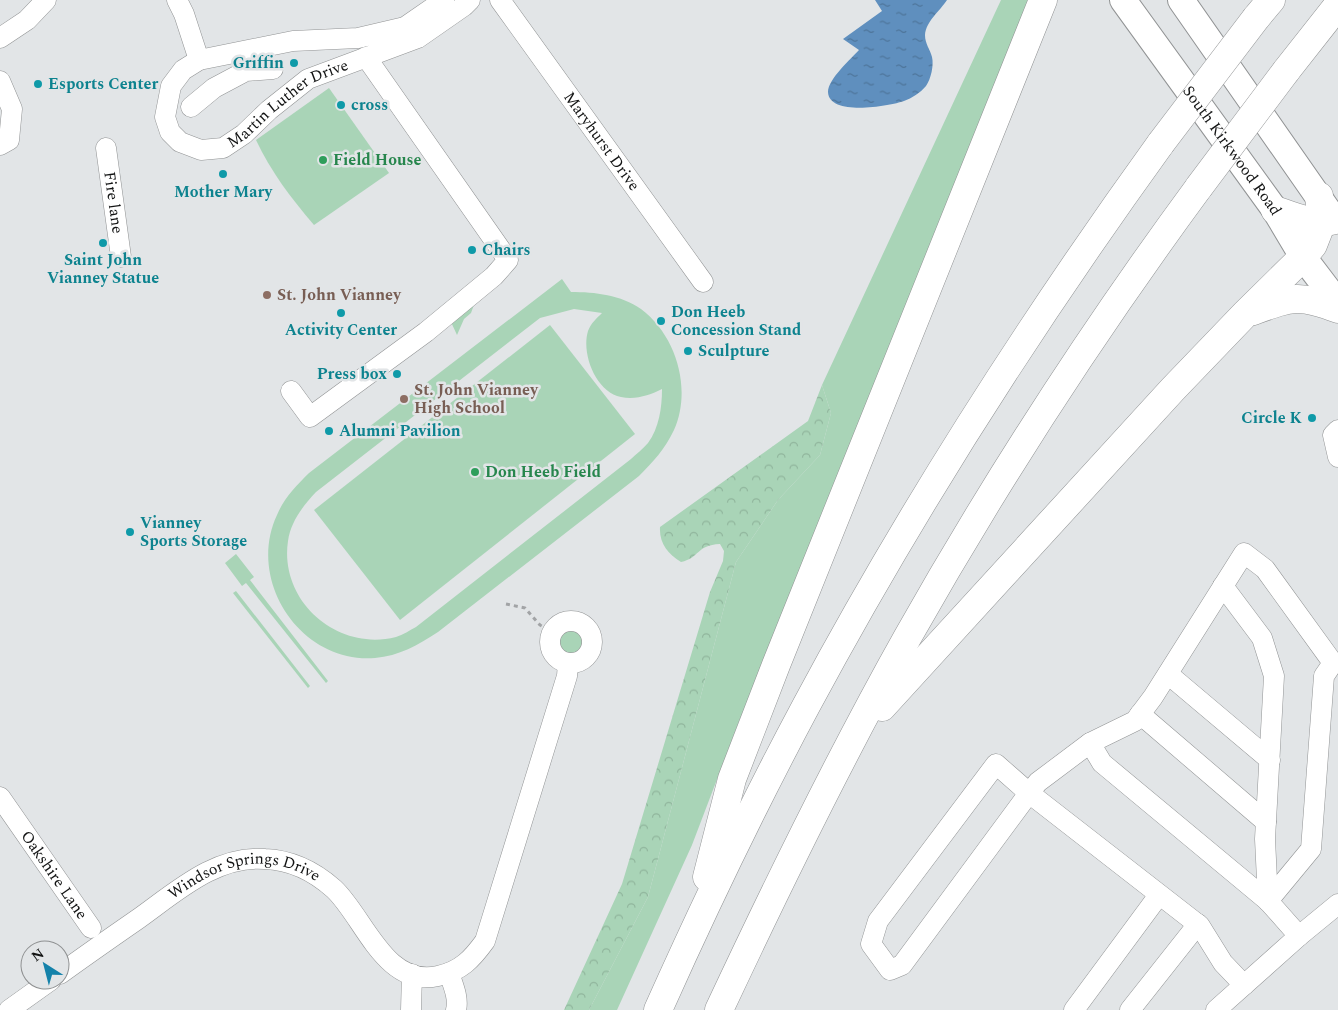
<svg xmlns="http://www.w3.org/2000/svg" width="1338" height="1010" font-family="Spectral,serif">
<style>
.green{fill:#a9d4b7;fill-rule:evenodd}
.forest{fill:url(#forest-crowns)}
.water{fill:url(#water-ripples)}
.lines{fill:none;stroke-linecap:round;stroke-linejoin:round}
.minor-casing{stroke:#919394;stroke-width:21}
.major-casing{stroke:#919394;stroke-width:28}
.highway-casing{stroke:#919394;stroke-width:29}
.path{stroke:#a2a4a6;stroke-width:3;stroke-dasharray:4 4;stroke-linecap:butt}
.minor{stroke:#fff;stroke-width:20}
.major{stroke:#fff;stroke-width:26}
.highway{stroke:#fff;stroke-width:28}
.highway-bridge-casing{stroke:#919394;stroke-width:29;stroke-linecap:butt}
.highway-bridge{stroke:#fff;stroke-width:28}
.culture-dot{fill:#0f9aa8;stroke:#e2e5e7;stroke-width:2}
.leisure-dot{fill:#2e9e5b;stroke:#e2e5e7;stroke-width:2}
.education-dot{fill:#8d6e63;stroke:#e2e5e7;stroke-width:2}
.labels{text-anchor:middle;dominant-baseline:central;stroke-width:5;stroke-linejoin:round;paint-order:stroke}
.culture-label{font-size:16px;font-weight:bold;fill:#0d838f;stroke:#e2e5e7;text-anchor:start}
.street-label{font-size:16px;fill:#121313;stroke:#e2e5e7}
.leisure-label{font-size:16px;font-weight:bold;fill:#27864d;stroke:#e2e5e7;text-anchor:start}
.education-label{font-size:16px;font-weight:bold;fill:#785e54;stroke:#e2e5e7;text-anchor:start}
</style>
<defs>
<pattern id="forest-crowns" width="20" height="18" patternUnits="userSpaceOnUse" patternTransform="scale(1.25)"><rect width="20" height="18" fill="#a9d4b7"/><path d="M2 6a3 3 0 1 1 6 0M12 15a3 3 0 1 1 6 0" fill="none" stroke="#90b59c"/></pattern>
<pattern id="water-ripples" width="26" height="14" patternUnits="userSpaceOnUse" patternTransform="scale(1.25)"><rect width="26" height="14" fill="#5f8fbe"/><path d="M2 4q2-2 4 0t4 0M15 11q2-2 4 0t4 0" fill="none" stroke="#4d7499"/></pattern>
</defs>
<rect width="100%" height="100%" fill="#e2e5e7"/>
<!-- green -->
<g class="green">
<polygon points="1001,0 1031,0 996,80 771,646 740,719 692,845 617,1010 589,1010 648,897 736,562 778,500 820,455 831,413 822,385"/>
<path d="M329 88 389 173 314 225C291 198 271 172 256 140Z"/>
<path d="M562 279 571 292C595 292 621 295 641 309 677 336 692 390 674 430 665 449 653 462 639 476L438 632C418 645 399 656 375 658 301 664 246 581 277 515 284 498 296 486 309 473ZM574 309 602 313C597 318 591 323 588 331 581 354 596 392 621 397 636 400 650 395 662 389 662 408 659 428 648 443 643 449 636 454 631 459L416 627C410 630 403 635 396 637 337 652 279 601 288 541 291 521 303 506 316 492L540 318Z"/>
<polygon points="475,302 471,313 464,319 457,335 451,322"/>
<polygon points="550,325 635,434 400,620 314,510"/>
<polygon points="236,554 254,577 250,580 328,681 326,683 246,583 242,586 225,563"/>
<polygon points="236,591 310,686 308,688 233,593"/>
<circle cx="570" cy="641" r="14"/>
</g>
<!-- forest -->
<path class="forest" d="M822 385 831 413 820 455 778 500 736 562 648 897 589 1010H564L622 884 710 592 723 561 724 551 720 544C696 545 700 558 681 562 668 554 659 543 660 527L808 421Z"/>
<!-- water -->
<path class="water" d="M875 0H947C940 11 926 21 925 35 925 44 930 49 932 57 934 65 931 79 926 86 920 93 912 98 904 101 890 106 829 117 828 92 828 79 851 59 859 50L843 39 882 11Z"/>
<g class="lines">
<defs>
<g id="minor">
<polyline points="177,0 184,14 199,60"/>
<path id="s1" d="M444 0 405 27 358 38 293 41 199 60 183 70 171 86 165 117 170 132 180 142 201 150 223 148 244 134 269 110 308 79 418 38 464 6 470 0"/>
<path id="s2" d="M500 0 703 282"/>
<polyline points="0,38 27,20 46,0"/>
<polyline points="0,81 12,109 9,140 0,145"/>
<polyline points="191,107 214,88 246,71 273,69"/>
<path id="s3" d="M106 148 121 257"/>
<polyline points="291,391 310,417 426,332 494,276 508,260 366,57"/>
<polyline points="1338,430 1333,435 1338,457"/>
<polyline points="1223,586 1262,638 1274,676 1265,839 1268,901"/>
<circle cx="571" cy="642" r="21"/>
<polyline points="1168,674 1270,760"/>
<polyline points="1140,714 1266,822"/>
<polyline points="1090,743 1102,763 1268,901 1299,936"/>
<path id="s4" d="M0 797 91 928"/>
<polyline points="1268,901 1311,849 1324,676 1333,663"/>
<path d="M449 973C453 985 459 998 456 1010"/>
<path id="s5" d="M60 974C86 955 112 937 138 919 176 892 216 855 265 859 291 860 315 872 334 889 364 917 385 988 438 976 461 971 472 959 485 941L567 676 568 663"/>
<polyline points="1244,985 1223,963 1200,926 1029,793 996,764 878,921 871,944 890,970 902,965 1029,793 1038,782 1090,743 1135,721 1153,697 1244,553 1265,569 1333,663 1338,663"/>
<polyline points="9,1010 51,980"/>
<polyline points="411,1010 412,974"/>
<polyline points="1074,1010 1159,895"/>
<polyline points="1130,1010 1198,924"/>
<polyline points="1216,1010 1299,936 1338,904"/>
</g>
<g id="major">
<path id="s6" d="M1123 0 1275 210 1303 257 1338 303"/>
<polyline points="1181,0 1331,215"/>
</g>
<g id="highway">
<polyline points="1256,18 1271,0"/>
<polyline points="1286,71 1338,5"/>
<path d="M1275 210C1295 217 1316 227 1338 219"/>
<path d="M1253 311C1292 297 1298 294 1338 309"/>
<polyline points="882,707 1173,389 1246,313 1303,257 1313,245 1322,222 1319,196"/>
<polyline points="707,877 732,779 776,665 1043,0"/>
<path d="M658 1010C704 907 753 805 806 706 911 510 1031 323 1161 143"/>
<path d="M719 1010C778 884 839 759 907 638 995 482 1093 331 1199 187"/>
</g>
</defs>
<!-- minor casing -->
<use href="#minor" class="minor-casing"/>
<!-- major casing -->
<use href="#major" class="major-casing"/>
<!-- highway casing -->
<use href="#highway" class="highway-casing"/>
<!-- path -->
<polyline class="path" points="506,604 525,608 540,625 552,632"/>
<!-- minor -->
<use href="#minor" class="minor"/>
<!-- major -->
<use href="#major" class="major"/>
<!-- highway -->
<use href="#highway" class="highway"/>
<defs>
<g id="highway-bridge">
<polyline points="1161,143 1256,18"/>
<polyline points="1199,187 1286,71"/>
</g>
</defs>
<!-- highway-bridge casing -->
<use href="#highway-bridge" class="highway-bridge-casing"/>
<!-- highway-bridge -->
<use href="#highway-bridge" class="highway-bridge"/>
</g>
<!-- markers -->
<g class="culture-dot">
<circle cx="294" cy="63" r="5"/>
<circle cx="38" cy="84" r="5"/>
<circle cx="341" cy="105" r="5"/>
<circle cx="223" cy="174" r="5"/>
<circle cx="103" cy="243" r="5"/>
<circle cx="472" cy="250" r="5"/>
<circle cx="341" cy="313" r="5"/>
<circle cx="661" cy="321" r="5"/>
<circle cx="688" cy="351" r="5"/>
<circle cx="397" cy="374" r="5"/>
<circle cx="1312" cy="418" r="5"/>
<circle cx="329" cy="431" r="5"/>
<circle cx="130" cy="532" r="5"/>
</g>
<g class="leisure-dot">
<circle cx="323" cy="160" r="5"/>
<circle cx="475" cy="472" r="5"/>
</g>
<g class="education-dot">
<circle cx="267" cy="295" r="5"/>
<circle cx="404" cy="399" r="5"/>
</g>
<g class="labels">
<!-- culture labels -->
<g class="culture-label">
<text x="284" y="63" text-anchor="end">Griffin</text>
<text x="48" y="84">Esports Center</text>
<text x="351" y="105">cross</text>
<text x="223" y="192" text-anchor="middle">Mother Mary</text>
<text x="482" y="250">Chairs</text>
<text x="103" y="260" text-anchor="middle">Saint John<tspan x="103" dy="18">Vianney Statue</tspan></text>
<text x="671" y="312">Don Heeb<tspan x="671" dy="18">Concession Stand</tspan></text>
<text x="341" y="330" text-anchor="middle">Activity Center</text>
<text x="698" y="351">Sculpture</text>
<text x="387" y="374" text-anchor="end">Press box</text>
<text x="1302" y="418" text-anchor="end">Circle K</text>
<text x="339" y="431">Alumni Pavilion</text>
<text x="140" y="523">Vianney<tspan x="140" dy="18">Sports Storage</tspan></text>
</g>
<!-- street labels -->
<g class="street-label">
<text stroke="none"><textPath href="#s1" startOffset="481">Martin Luther Drive</textPath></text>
<text stroke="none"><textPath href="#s2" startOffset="174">Maryhurst Drive</textPath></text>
<text stroke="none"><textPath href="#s6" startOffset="186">South Kirkwood Road</textPath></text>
<text stroke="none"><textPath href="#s3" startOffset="55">Fire lane</textPath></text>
<text stroke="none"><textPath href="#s4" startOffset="95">Oakshire Lane</textPath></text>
<text stroke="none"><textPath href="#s5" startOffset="216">Windsor Springs Drive</textPath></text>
</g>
<!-- leisure labels -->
<g class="leisure-label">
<text x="333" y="160">Field House</text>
<text x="485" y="472">Don Heeb Field</text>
</g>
<!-- education labels -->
<g class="education-label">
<text x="277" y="295">St. John Vianney</text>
<text x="414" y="390">St. John Vianney<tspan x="414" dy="18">High School</tspan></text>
</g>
</g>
<!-- north arrow -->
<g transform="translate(45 965) rotate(324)"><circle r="24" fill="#e2e5e7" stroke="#8f9192"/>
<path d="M0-4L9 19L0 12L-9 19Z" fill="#1482aa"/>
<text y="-8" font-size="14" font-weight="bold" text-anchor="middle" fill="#121313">N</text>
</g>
</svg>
